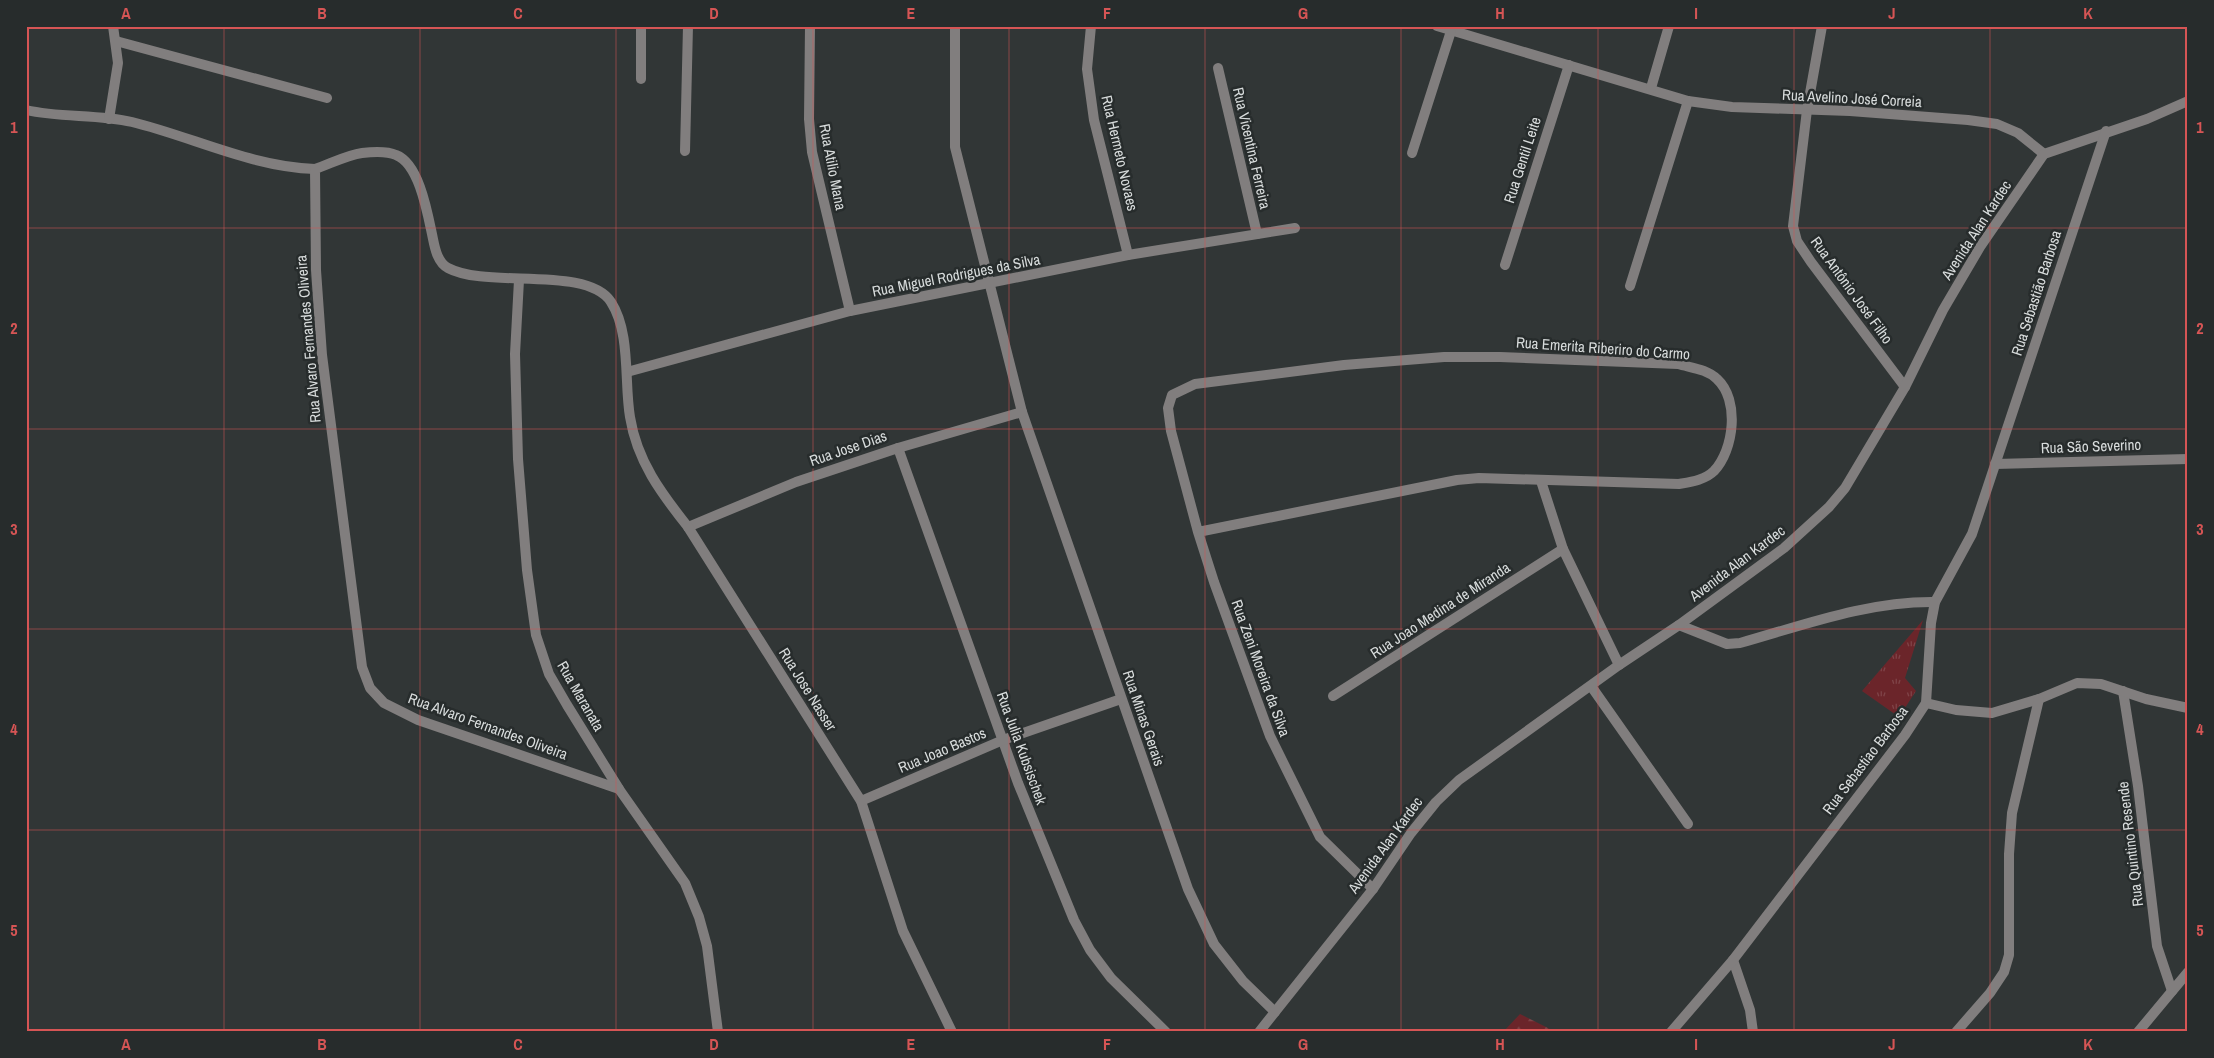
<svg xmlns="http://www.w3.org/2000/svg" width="2214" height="1058" font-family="'Archivo Narrow',sans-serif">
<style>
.forest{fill:url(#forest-firs)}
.park{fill:url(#park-tufts)}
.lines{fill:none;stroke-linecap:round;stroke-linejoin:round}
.street{stroke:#817e7e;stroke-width:10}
.grid{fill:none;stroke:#d65555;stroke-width:1;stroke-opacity:0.55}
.labels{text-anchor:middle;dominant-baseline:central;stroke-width:5;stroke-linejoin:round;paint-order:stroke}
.street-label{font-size:15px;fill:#d8dcdc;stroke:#272c2c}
.neatline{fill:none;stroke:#d65555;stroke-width:2}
.grid-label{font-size:16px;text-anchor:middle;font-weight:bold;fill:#d65555}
</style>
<defs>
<pattern id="forest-firs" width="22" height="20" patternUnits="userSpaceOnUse" patternTransform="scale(1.25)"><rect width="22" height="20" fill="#6b252a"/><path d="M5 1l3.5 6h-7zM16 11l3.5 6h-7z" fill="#7f4448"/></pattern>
<pattern id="park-tufts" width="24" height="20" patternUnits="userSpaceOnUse" patternTransform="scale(1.25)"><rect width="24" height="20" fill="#6b252a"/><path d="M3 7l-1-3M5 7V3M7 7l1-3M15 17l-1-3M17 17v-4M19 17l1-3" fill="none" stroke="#7f4448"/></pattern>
</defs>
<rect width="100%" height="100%" fill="#313636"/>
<!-- forest -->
<polygon class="forest" points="1520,1014 1556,1032 1503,1032"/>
<!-- park -->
<polygon class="park" points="1923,620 1905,678 1916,691 1899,717 1862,691"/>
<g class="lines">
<!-- street -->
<g class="street">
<polyline points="810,26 809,119 812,152 850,311"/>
<polyline points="955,26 955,147 1022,412 1188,889 1214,944 1243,981 1275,1012"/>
<polyline points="1091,26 1087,69 1094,120 1128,255"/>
<polyline points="1437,26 1688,101 1732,107 1850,111 1968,120 1997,124 2018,133 2044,154"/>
<polyline points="1822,26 1807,110 1793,226 1797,241 1811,262 1905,387"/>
<polyline points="116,41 327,98"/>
<polyline points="1218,68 1257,234"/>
<polyline points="641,79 641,26"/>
<polyline points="1651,88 1669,26"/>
<path d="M26 110C61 118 97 114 132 122 193 137 252 167 315 169"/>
<polyline points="109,119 118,63 113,26"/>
<polyline points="685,151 688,26"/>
<polyline points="1412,153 1451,31"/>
<polyline points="1505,265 1569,65"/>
<polyline points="519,280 515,354 518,459 527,570 536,635 549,674 567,705 619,789 685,883 699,917 707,946 718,1032"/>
<polyline points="1630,286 1688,101"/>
<polyline points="627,372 850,311 1128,255 1295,228"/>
<polyline points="898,448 1018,783 1074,920 1090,950 1111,978 1166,1032"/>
<polyline points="1995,464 2188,459"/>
<polyline points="1541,481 1563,549 1619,665"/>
<polyline points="688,527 796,482 898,448 1022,412"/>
<path d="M1198 532 1457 480 1479 478 1679 484C1690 482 1705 480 1714 471 1734 450 1740 400 1717 379 1707 369 1692 368 1678 364L1500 357H1444L1344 365 1195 384 1172 395 1168 408 1171 431 1198 532 1214 582 1270 736 1320 837 1373 889"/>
<path d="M1679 625 1727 644 1740 643C1804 625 1868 601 1935 602"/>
<polyline points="1591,686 1688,824"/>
<polyline points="2123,691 2138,786 2157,946 2172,991"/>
<polyline points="1333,696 1563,549"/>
<polyline points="1926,703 1956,710 1992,713 2039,699 2077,683 2101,684 2146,699 2188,708"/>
<path d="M619 789 418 720 384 703 370 688 362 667 322 355 316 270 315 169C330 164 347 155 362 153 371 152 387 151 396 155 420 164 428 216 433 239 435 249 438 263 448 268 487 289 587 265 611 302 631 333 624 382 630 417 637 461 661 493 688 527L861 801 903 931 952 1032"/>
<polyline points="861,801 1003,740 1121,699"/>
<polyline points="1733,960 1750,1010 1753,1032"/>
<polyline points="1259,1032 1373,889 1411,833 1436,802 1459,780 1619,665 1679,625 1784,548 1829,507 1845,488 1905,387 1943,310 1980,247 2044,154 2147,119 2188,101"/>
<polyline points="1671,1032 1733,960 1905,735 1926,703 1931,623 1935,602 1972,534 2106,131"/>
<polyline points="1956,1032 1990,993 2004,972 2009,955 2009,854 2012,813 2039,699"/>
<polyline points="2138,1032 2188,972"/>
</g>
</g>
<!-- grid -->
<path class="grid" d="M224 26V1032M420 26V1032M616 26V1032M813 26V1032M1009 26V1032M1205 26V1032M1401 26V1032M1598 26V1032M1794 26V1032M1990 26V1032M26 228H2188M26 429H2188M26 629H2188M26 830H2188"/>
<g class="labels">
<!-- street labels -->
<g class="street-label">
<text transform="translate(1852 98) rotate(3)">Rua Avelino José Correia</text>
<text transform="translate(1252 148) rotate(77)">Rua Vicentina Ferreira</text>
<text transform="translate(1120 153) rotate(77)">Rua Hermeto Novaes</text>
<text transform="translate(1522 160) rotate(-72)">Rua Gentil Leite</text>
<text transform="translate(833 167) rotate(79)">Rua Atilio Mana</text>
<text transform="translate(1976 230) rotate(-57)">Avenida Alan Kardec</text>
<text transform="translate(956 275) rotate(-11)">Rua Miguel Rodrigues da Silva</text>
<text transform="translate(1852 290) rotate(54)">Rua Antônio José Filho</text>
<text transform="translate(2036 293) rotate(-72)">Rua Sebastião Barbosa</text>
<text transform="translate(308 339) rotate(-95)">Rua Alvaro Fernandes Oliveira</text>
<text transform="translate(1603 348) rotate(4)">Rua Emerita Riberiro do Carmo</text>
<text transform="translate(2091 446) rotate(-2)">Rua São Severino</text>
<text transform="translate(848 448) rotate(-19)">Rua Jose Dias</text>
<text transform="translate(1737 563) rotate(-37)">Avenida Alan Kardec</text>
<text transform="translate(1440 610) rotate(-33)">Rua Joao Medina de Miranda</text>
<text transform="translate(1261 668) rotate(70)">Rua Zeni Moreira da Silva</text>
<text transform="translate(808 689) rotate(58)">Rua Jose Nasser</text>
<text transform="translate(581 696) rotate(60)">Rua Maranata</text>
<text transform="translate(1144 718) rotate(71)">Rua Minas Gerais</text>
<text transform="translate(488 726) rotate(20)">Rua Alvaro Fernandes Oliveira</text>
<text transform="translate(1022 748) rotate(70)">Rua Julia Kubsischek</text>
<text transform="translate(942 750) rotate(-23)">Rua Joao Bastos</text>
<text transform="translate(1865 760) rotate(-53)">Rua Sebastiao Barbosa</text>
<text transform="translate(2130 844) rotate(-97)">Rua Quintino Resende</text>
<text transform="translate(1385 845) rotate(-54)">Avenida Alan Kardec</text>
</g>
</g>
<!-- border -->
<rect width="2214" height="1058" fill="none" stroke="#272c2c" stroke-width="55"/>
<rect x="28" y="28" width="2158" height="1002" class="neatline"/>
<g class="grid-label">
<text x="126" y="19">A</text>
<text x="322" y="19">B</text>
<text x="518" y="19">C</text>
<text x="714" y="19">D</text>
<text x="911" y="19">E</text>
<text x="1107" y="19">F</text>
<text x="1303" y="19">G</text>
<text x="1500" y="19">H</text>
<text x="1696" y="19">I</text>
<text x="1892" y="19">J</text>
<text x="2088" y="19">K</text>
<text x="14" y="133">1</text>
<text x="2200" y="133">1</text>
<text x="14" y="334">2</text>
<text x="2200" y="334">2</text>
<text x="14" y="535">3</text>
<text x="2200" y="535">3</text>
<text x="14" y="735">4</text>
<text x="2200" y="735">4</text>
<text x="14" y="936">5</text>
<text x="2200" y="936">5</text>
<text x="126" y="1050">A</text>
<text x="322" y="1050">B</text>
<text x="518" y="1050">C</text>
<text x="714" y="1050">D</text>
<text x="911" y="1050">E</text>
<text x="1107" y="1050">F</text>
<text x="1303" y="1050">G</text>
<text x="1500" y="1050">H</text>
<text x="1696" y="1050">I</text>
<text x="1892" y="1050">J</text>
<text x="2088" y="1050">K</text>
</g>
</svg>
